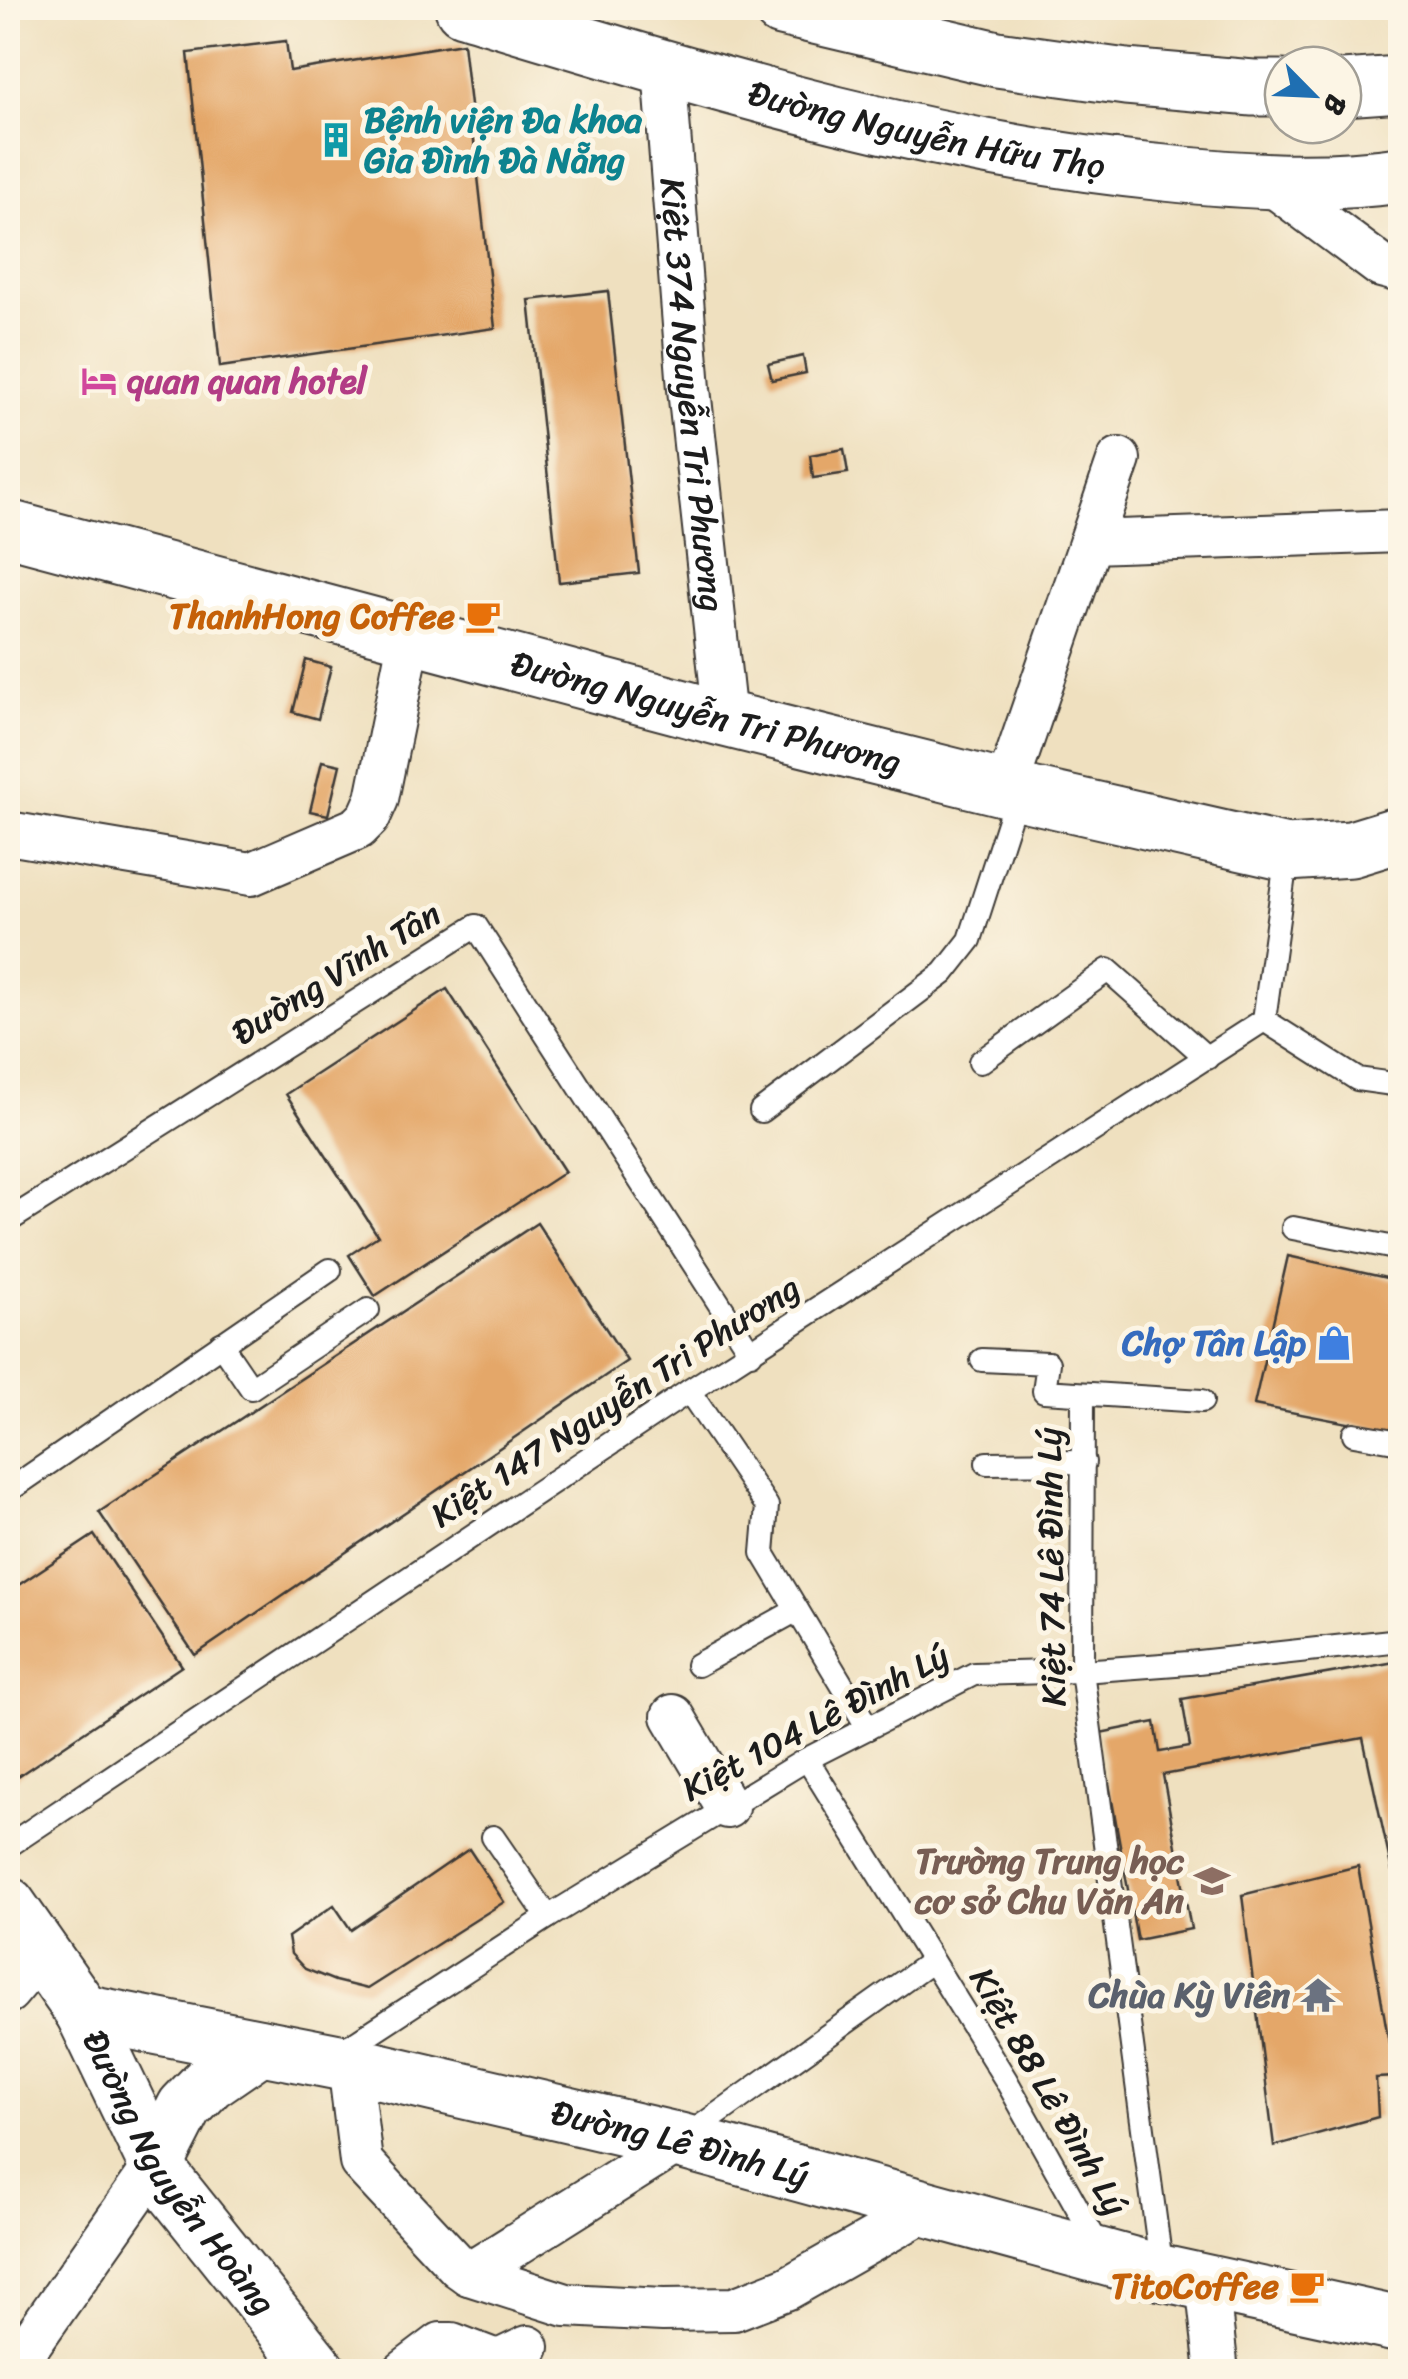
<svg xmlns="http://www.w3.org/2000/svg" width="1408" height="2379" font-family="Sriracha,sans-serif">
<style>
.building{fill:#e4a769}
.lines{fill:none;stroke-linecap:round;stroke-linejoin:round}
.lane-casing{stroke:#3c3934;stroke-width:26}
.street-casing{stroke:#3c3934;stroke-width:46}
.secondary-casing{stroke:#3c3934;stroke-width:59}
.primary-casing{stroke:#3c3934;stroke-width:59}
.lane{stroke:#fff;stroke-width:22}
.street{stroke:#fff;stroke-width:42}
.secondary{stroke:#fff;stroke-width:55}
.primary{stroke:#fff;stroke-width:55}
.labels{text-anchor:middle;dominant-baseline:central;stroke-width:10;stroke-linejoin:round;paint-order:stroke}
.culture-label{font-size:35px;font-weight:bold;fill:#0d838f;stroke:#fcf5e5;text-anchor:start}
.street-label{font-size:35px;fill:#1c1c1c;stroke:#fcf5e5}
.hotel-label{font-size:35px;font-weight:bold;fill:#b23c85;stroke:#fcf5e5;text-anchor:start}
.food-label{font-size:35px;font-weight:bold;fill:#c56008;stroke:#fcf5e5;text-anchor:end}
.shop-label{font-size:35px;font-weight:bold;fill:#366cbe;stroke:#fcf5e5;text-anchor:end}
.education-label{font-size:35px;font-weight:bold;fill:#785e54;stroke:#fcf5e5;text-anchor:end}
.worship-label{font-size:35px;font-weight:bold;fill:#5b616d;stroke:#fcf5e5;text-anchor:end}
</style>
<rect width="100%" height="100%" fill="#fcf5e5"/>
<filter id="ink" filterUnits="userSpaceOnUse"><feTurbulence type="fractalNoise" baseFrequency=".01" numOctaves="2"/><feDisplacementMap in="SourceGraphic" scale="20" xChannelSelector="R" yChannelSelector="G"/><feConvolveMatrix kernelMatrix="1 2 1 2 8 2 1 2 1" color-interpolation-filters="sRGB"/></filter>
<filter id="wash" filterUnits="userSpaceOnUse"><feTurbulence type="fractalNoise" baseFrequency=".0048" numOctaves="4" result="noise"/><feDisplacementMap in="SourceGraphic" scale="40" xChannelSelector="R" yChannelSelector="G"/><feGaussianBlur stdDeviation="2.25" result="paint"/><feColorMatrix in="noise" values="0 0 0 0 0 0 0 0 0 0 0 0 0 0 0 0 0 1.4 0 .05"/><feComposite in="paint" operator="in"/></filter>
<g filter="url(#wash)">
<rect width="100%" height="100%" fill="#efe0bf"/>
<g id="blocks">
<!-- building -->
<g class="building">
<polygon points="286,41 290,71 463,43 495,328 220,367 188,53"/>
<polygon points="608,291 639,573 559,582 529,300"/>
<polygon points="803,356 806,373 772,380 768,364"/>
<polygon points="844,449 848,473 813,478 810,455"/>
<polygon points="306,660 331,667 318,719 293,712"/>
<polygon points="322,761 340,765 328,815 310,811"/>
<polygon points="447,989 565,1172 375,1296 349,1255 378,1236 286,1094"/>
<polygon points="537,1223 627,1361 195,1655 99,1512"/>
<polygon points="1288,1256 1400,1281 1400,1433 1254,1405"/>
<polygon points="94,1535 182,1666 8,1783 8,1592"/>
<polygon points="1395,1662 1400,1693 1400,1908 1363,1738 1163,1775 1191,1929 1137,1940 1100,1733 1155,1722 1160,1752 1190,1747 1182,1699"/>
<polygon points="469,1849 504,1902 367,1989 335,1981 305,1969 291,1954 288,1937 334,1905 351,1930"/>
<polygon points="1358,1866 1395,2077 1376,2078 1378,2117 1274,2146 1242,1895"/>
</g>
</g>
</g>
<g filter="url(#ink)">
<use href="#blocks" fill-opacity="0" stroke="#3c3934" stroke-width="2.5"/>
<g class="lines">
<defs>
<g id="lane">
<polyline points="1264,1020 1287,853"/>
<polyline points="1264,1020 1357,1079 1400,1085"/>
<polyline points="980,1062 1108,970 1207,1058"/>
<polyline points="761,1111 944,973 970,940 1018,792"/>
<polyline points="8,1221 476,926 751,1353"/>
<polyline points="1293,1228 1400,1249"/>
<polyline points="221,1344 251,1388 368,1310"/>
<polyline points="982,1360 1048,1363 1044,1391 1202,1401"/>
<polyline points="689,1391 767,1506 763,1553 868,1728"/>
<polyline points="1083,1395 1082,1671 1162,2271"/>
<polyline points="1354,1434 1400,1442"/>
<polyline points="987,1463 1084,1462"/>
<polyline points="8,1491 330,1270"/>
<polyline points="697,1665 797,1610"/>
<polyline points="807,1759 1006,2080 1101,2250"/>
<polyline points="493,1837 548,1917"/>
<polyline points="8,1846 689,1391 1264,1020"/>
<polyline points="336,2055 548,1917 807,1759 974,1674 1082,1671 1189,1663 1400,1640"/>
<polyline points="687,2136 932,1961"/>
</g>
<g id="street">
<path id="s1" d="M664 68 689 389 725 719"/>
<polyline points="1266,180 1381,266 1400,271"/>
<polyline points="1091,542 1400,531"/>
<polyline points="1006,788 1119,459"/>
<polyline points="8,833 251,874 358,828 369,817 377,799 410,636"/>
<polyline points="673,1716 727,1807"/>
<polyline points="8,1992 41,1953"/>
<polyline points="349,2064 361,2162 459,2267 469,2274 566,2305 663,2310 734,2309 788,2288 927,2209"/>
<polyline points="469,2274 680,2141"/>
<polyline points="1207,2282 1217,2372"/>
<polyline points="10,2372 156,2164"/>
<polyline points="404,2372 441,2344 452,2344 491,2359 501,2360 528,2347"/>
</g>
<g id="secondary">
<path id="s2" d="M8 528 725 719 1018 792 1287 853 1351 849 1400 834"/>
<path id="s3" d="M8 1905 83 2012 349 2064 680 2141 1162 2273 1400 2325"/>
<path id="s4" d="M83 2012 156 2164 167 2182 319 2372"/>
<polyline points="156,2164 185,2107 209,2082 260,2047"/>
</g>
<g id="primary">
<path id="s5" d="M463 8C694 77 924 150 1165 173 1243 181 1323 186 1400 175"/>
<polyline points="781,8 997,59 1126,77 1253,88 1283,88"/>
<polyline points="1343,88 1400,84"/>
</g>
</defs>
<!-- lane casing -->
<use href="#lane" class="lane-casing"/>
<!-- street casing -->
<use href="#street" class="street-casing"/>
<!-- secondary casing -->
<use href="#secondary" class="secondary-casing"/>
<!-- primary casing -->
<use href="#primary" class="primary-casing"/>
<!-- lane -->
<use href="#lane" class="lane"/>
<!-- street -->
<use href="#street" class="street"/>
<!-- secondary -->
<use href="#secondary" class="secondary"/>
<!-- primary -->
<use href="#primary" class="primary"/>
</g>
</g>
<!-- icons -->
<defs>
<symbol id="building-bare" viewBox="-9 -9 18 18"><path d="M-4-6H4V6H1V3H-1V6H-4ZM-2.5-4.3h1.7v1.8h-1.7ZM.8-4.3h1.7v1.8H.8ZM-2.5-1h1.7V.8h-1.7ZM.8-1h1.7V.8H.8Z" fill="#0f9aa8" stroke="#fcf5e5" stroke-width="2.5" paint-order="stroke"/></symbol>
<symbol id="hotel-bare" viewBox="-9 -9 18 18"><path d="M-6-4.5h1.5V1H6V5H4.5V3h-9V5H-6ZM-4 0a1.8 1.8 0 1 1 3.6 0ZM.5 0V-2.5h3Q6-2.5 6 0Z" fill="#d1479c" stroke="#fcf5e5" stroke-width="2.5" paint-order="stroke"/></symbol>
<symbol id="cafe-bare" viewBox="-9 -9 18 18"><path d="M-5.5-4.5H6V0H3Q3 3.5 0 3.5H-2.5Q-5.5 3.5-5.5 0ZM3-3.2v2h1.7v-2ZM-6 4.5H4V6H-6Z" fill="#e8710a" stroke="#fcf5e5" stroke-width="2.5" paint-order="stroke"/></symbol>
<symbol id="shop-bare" viewBox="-9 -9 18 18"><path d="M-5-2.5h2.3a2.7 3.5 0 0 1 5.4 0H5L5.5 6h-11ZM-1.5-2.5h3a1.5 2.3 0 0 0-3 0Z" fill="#3f7fe0" stroke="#fcf5e5" stroke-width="2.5" paint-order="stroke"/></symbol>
<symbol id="school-bare" viewBox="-9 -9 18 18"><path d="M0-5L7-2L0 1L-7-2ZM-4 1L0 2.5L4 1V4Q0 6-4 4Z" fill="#8d6e63" stroke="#fcf5e5" stroke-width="2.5" paint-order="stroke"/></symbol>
<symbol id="temple-bare" viewBox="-9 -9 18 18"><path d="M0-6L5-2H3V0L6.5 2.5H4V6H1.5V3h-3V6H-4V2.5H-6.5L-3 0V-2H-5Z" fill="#6b7280" stroke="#fcf5e5" stroke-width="2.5" paint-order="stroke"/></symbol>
</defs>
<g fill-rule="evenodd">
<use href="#building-bare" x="311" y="115" width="50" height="50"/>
<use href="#hotel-bare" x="74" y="356" width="50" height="50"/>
<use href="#cafe-bare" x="458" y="591" width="50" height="50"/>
<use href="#shop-bare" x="1309" y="1318" width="50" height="50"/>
<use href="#school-bare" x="1187" y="1856" width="50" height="50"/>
<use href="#temple-bare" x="1293" y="1970" width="50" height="50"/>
<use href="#cafe-bare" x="1282" y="2261" width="50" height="50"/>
</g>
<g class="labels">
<!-- culture labels -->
<g class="culture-label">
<text x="364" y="120">Bệnh viện Đa khoa<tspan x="364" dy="40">Gia Đình Đà Nẵng</tspan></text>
</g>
<!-- street labels -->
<g class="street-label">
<text stroke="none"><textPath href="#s5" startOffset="480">Đường Nguyễn Hữu Thọ</textPath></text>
<text stroke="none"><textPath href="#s1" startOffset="328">Kiệt 374 Nguyễn Tri Phương</textPath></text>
<text stroke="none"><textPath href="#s2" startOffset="722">Đường Nguyễn Tri Phương</textPath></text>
<text transform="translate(336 973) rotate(-32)">Đường Vĩnh Tân</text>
<text transform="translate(615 1401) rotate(-33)">Kiệt 147 Nguyễn Tri Phương</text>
<text transform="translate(1051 1567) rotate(-91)">Kiệt 74 Lê Đình Lý</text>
<text transform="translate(815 1722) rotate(-28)">Kiệt 104 Lê Đình Lý</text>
<text transform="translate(1049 2091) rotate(60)">Kiệt 88 Lê Đình Lý</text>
<text stroke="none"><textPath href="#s3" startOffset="742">Đường Lê Đình Lý</textPath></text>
<text stroke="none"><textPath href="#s4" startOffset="188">Đường Nguyễn Hoàng</textPath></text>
</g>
<!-- hotel labels -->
<g class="hotel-label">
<text x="127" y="381">quan quan hotel</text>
</g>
<!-- food labels -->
<g class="food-label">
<text x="455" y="616">ThanhHong Coffee</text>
<text x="1279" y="2286">TitoCoffee</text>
</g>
<!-- shop labels -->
<g class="shop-label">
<text x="1306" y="1343">Chợ Tân Lập</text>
</g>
<!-- education labels -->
<g class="education-label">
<text x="1184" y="1861">Trường Trung học<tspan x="1184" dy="40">cơ sở Chu Văn An</tspan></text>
</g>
<!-- worship labels -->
<g class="worship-label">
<text x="1290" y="1995">Chùa Kỳ Viên</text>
</g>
</g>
<!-- margin -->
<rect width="1408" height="2379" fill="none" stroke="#fcf5e5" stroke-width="40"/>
<!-- north arrow -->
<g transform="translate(1313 95) rotate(114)"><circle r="48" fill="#fcf5e5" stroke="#a29e95" stroke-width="2.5"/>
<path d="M0-8L18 38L0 25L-18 38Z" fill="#1f6fb2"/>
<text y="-15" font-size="28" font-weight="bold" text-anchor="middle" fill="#1c1c1c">B</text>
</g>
</svg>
